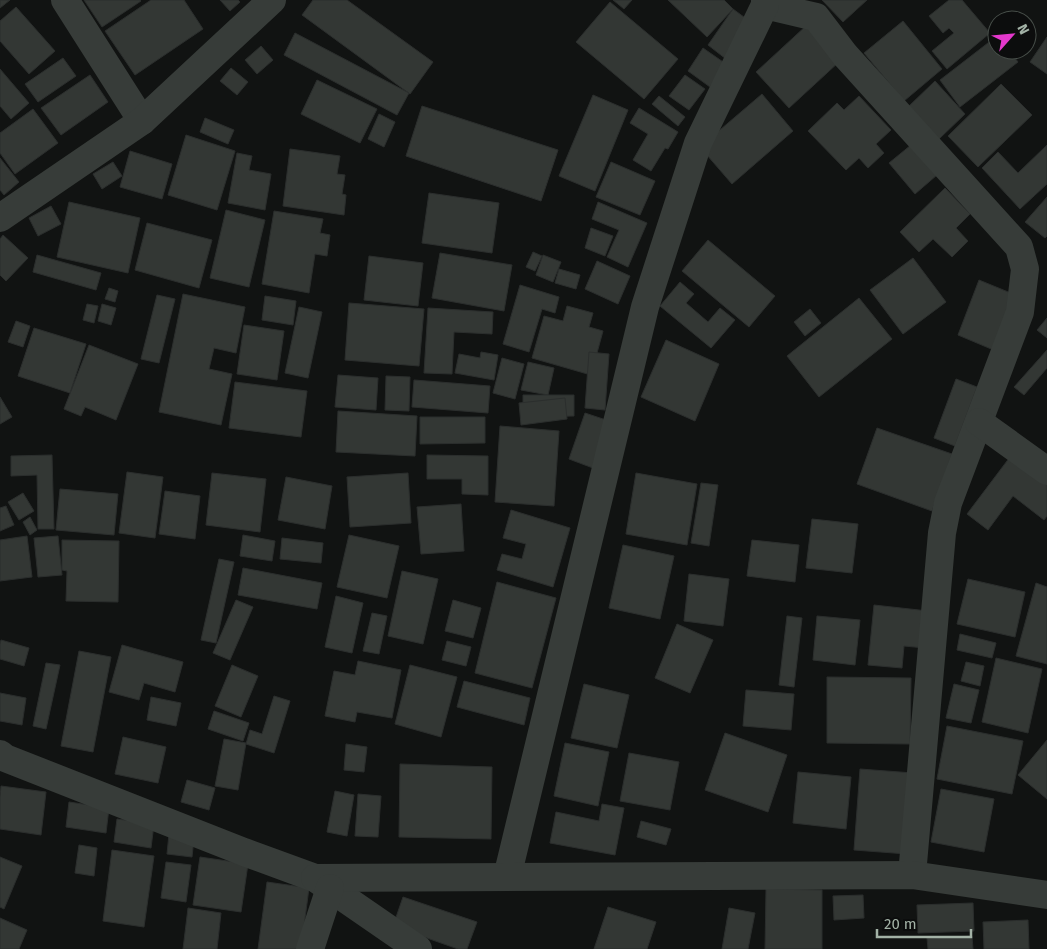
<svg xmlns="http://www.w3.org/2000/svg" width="1047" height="949" font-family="'Fira Sans',sans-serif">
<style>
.building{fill:#333734;stroke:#2b2e2d}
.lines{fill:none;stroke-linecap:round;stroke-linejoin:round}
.street{stroke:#373c39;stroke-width:28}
</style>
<rect width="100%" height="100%" fill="#111312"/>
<!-- building -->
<g class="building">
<polygon points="0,0 10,0 0,8"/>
<polygon points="84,0 140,0 141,1 102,27"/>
<polygon points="151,0 184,0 203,29 135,75 105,31"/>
<polygon points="220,0 238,0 240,2 230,11"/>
<polygon points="313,0 347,0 433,62 410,94 302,15"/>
<polygon points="613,0 632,0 624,9"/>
<polygon points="668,0 724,0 733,9 707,37"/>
<polygon points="822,0 867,0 843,22"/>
<polygon points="949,0 962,0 990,33 947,69 932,51 954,33 949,28 943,33 929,16"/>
<polygon points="610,2 678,59 644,99 576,42"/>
<polygon points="16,7 55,51 29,74 0,41 0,21"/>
<polygon points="733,9 752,23 726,59 708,45"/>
<polygon points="903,21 942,69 904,101 864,53"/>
<polygon points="807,25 840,61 789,108 756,72"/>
<polygon points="295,33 409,93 397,115 284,55"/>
<polygon points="997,36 997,50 1009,50 1018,62 960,107 940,80"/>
<polygon points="1047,37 1047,74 1030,62"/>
<polygon points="261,46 273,60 257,74 245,60"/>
<polygon points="703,48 726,64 710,87 688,71"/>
<polygon points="63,58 76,76 38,102 25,84"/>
<polygon points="231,68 248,82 237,95 220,81"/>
<polygon points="0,69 29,103 11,119 0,106"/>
<polygon points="90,75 108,102 61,135 41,108"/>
<polygon points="685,75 705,89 689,110 669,96"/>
<polygon points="317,80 377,109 360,143 301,114"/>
<polygon points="935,81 965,114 939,139 908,107"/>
<polygon points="1001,84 1032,115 978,167 948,136"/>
<polygon points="762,94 793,131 732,184 700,147"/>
<polygon points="593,95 628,110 595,191 559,176"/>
<polygon points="659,96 685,117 678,126 652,104"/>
<polygon points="859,96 891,130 876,144 884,153 868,168 859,158 846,170 808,131 837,103 844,110"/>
<polygon points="422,106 558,150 541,201 406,156"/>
<polygon points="639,108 678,132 668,149 665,148 651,171 633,160 648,134 630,123"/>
<polygon points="33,109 58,143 15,174 0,153 0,133"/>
<polygon points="379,114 395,122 384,147 368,139"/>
<polygon points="205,118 234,130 228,144 200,132"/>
<polygon points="186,135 235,151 217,210 168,195"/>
<polygon points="911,145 937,175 915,194 889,163"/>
<polygon points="1047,145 1047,184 1020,209 982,168 998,152 1018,173"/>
<polygon points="290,149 340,156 337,174 345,175 342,194 346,195 344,215 283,206"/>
<polygon points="130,151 172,164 162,199 120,187"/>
<polygon points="237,153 252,156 249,170 271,174 265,210 228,203"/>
<polygon points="0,158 19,182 4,195 0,190"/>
<polygon points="113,162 122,176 102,189 93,174"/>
<polygon points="611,162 655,181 640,215 596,197"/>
<polygon points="945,188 970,214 956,228 968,241 952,257 933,239 919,252 900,232"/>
<polygon points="429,193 499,203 492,253 422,243"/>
<polygon points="1047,197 1047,236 1045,238 1025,222"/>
<polygon points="69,202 140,218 128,273 57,257"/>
<polygon points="598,202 647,223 628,267 607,257 619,230 592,219"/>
<polygon points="51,206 61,224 38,236 29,218"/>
<polygon points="226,210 265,220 249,287 210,278"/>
<polygon points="274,211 323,219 320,233 330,235 327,256 315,254 309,293 262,284"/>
<polygon points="147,223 212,240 199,288 135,270"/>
<polygon points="591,228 613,236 605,256 585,248"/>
<polygon points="3,235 28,258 6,281 0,275 0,239"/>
<polygon points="708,240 775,296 749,327 682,271"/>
<polygon points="533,252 542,256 535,271 526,267"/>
<polygon points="440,253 512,265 504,311 432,298"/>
<polygon points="37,255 101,273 96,290 33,272"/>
<polygon points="543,255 561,262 553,282 536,275"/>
<polygon points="369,256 423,263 418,306 364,300"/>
<polygon points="913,258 946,302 903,334 870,290"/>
<polygon points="597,261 630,276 618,304 585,289"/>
<polygon points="559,269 580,275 576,289 555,283"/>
<polygon points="979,280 1018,296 996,351 958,335"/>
<polygon points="680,282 694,294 686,303 708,322 720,308 735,320 711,348 660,306"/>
<polygon points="520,285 559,297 555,313 542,309 529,352 503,344"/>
<polygon points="109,288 118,291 115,302 105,299"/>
<polygon points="183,294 245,307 236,353 214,348 209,369 232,374 221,425 159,412"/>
<polygon points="157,295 175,299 159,363 141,359"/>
<polygon points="265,296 296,301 293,325 262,320"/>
<polygon points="859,298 892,339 819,397 787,356"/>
<polygon points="349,303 424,309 419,366 345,360"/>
<polygon points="87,304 98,306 94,323 83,320"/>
<polygon points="102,304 116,308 111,325 98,321"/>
<polygon points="567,306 593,313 589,327 603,331 591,375 532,358 544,316 563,321"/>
<polygon points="299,307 322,312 308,378 285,373"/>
<polygon points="428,308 493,312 492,334 454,332 452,374 424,373"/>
<polygon points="810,309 821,323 805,336 794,322"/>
<polygon points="1047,318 1047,338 1037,330"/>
<polygon points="16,321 30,326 23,347 8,342"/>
<polygon points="244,325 284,331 277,380 237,374"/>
<polygon points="34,328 86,344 70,393 18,376"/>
<polygon points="666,340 719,364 695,421 641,397"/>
<polygon points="89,345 138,364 116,420 85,407 81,416 64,409"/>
<polygon points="1047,350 1047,368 1024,395 1014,387"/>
<polygon points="481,352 498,355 494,380 455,373 459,354 480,358"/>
<polygon points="589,352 609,354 605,410 585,408"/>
<polygon points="502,358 524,364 515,399 493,393"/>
<polygon points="528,362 554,368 548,395 521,390"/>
<polygon points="338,375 378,378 376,410 335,407"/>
<polygon points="386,376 410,377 409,411 385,410"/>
<polygon points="956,379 977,387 955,446 934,438"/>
<polygon points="414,380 490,386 488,413 412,407"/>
<polygon points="235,382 307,391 301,437 229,428"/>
<polygon points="523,395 574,395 574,416 523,417"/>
<polygon points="0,397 12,417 0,424"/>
<polygon points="565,398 567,419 521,425 519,403"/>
<polygon points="338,411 417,416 415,456 336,452"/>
<polygon points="585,413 609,421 593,468 569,459"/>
<polygon points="420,417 485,417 485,443 420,444"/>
<polygon points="500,426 559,431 554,506 495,502"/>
<polygon points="877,428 952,454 932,511 857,484"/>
<polygon points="52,455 54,529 38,529 37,475 11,476 11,456"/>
<polygon points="427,455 488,456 488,495 462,494 462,479 427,479"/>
<polygon points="1010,457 1047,484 1047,516 1044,520 1013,496 988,530 967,514"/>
<polygon points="127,472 163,477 155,538 119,533"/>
<polygon points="212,473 266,479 260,532 206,525"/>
<polygon points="408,473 411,523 350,527 347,477"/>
<polygon points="636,473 697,484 687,545 626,534"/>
<polygon points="286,477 332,486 325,529 278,520"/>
<polygon points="701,483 718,485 709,546 691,543"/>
<polygon points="60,489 118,494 114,535 56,530"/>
<polygon points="165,491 200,496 195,539 159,534"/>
<polygon points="23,493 34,511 19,520 8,502"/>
<polygon points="461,504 464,551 421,554 417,507"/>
<polygon points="6,506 14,525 0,531 0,508"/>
<polygon points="511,510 570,528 553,587 497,570 502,554 522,559 526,544 503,538"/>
<polygon points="30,517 37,530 30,535 23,522"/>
<polygon points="812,519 858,524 852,573 806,568"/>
<polygon points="243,535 275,541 272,561 240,556"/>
<polygon points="349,535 399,546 387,598 337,587"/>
<polygon points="27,536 32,577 0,581 0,540"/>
<polygon points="58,536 62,575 38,577 34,538"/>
<polygon points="282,538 323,543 321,563 280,559"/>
<polygon points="62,540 119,541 118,602 66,601 67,571 62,570"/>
<polygon points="752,540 799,545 795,582 747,576"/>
<polygon points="623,545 674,556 660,619 609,608"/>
<polygon points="219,559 234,562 216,643 201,640"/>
<polygon points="243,568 322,583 317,609 238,595"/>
<polygon points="402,571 438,579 423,644 388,636"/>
<polygon points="689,574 729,579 723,626 684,621"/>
<polygon points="968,579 1025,592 1015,637 957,624"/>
<polygon points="497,582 556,598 532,688 475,673"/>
<polygon points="1036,583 1047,587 1047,664 1016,656"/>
<polygon points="336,596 363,603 352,653 325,647"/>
<polygon points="236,600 253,607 230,660 213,653"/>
<polygon points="453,600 481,608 473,638 445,631"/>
<polygon points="874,605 928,611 925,648 904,646 902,668 868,665"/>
<polygon points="372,613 387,616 379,654 363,651"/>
<polygon points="787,616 802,618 794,687 779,685"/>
<polygon points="817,616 860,620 855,665 813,660"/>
<polygon points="677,624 713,640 690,693 655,678"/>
<polygon points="960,634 996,643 992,658 957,650"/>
<polygon points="1,640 29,648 24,666 0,659 0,644"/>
<polygon points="447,641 471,647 466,666 442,660"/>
<polygon points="122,645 183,662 175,692 144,683 139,700 109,692"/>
<polygon points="79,651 111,657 93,752 61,746"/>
<polygon points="996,658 1042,669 1028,733 982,722"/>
<polygon points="358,661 401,670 392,718 357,712 355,722 325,716 334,671 355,675"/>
<polygon points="966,662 984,666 980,686 961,681"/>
<polygon points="46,663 60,665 46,729 33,726"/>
<polygon points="232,665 258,676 241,717 215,706"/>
<polygon points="410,665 457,677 441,737 395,724"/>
<polygon points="827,677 911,678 910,744 827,743"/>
<polygon points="464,681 530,698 524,725 457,707"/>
<polygon points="584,684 629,695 617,748 571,738"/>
<polygon points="954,684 979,690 971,723 946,718"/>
<polygon points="746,690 794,694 791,730 743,726"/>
<polygon points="0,693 26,698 22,725 0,721"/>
<polygon points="274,696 290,701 274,753 246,744 250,730 262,734"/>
<polygon points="151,697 181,703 176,726 147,720"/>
<polygon points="214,711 249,723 243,741 208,729"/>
<polygon points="947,726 1023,741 1012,794 937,779"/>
<polygon points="725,733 787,755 768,812 705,790"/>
<polygon points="123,737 166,747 158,783 115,774"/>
<polygon points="224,739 246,743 238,790 215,786"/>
<polygon points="1047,740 1047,799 1018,775"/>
<polygon points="565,743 609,752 598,806 554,796"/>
<polygon points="346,744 367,747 364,772 344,770"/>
<polygon points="629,753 679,762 670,810 620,801"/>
<polygon points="400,764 492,767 491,839 399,837"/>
<polygon points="860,769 913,773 907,854 854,850"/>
<polygon points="798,772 851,777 846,829 793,823"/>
<polygon points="187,780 215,788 209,810 181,802"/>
<polygon points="1,786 46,792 41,835 0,829 0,797"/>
<polygon points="941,789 994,799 984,852 931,842"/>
<polygon points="335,791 354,795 347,836 327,832"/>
<polygon points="358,794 381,796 378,837 355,836"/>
<polygon points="69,802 109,808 106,833 66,827"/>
<polygon points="602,804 624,808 615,855 550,843 556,812 599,821"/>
<polygon points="117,819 154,824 151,848 114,842"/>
<polygon points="641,821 671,829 666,845 637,837"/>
<polygon points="169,834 194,838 192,857 167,854"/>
<polygon points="79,845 97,848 94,876 75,873"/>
<polygon points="112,850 154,856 144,927 103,921"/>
<polygon points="0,857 22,866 4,909 0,907"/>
<polygon points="200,857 248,864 241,912 193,905"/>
<polygon points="166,862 191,865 186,902 161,898"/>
<polygon points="267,882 309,888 301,949 258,949"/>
<polygon points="766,889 822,890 822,949 765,949"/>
<polygon points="863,895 864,918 834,920 833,896"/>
<polygon points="403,897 477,922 467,949 458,949 393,926"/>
<polygon points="973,903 974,931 918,933 917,905"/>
<polygon points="608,907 656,922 647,949 594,949"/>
<polygon points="188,908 221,913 217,949 183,949"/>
<polygon points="729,908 755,913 748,949 722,949"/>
<polygon points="0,918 27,930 19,949 0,949"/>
<polygon points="1028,920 1029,949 984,949 983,922"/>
<polygon points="972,936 973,949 928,949 927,938"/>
</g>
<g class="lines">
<!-- street -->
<g class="street">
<polyline points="65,0 142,121"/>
<polyline points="765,5 816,17 845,55 1019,247 1025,269 1020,312 948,503 942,533 912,875"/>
<polyline points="0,218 142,121 272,0"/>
<polyline points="979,422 1047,471"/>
<polyline points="0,754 5,758 244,852 315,878 418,949"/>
<polyline points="507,877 645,307 698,143 765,5 765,0"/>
<polyline points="315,878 912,875 1047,895"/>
<polyline points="310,949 330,888"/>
</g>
</g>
<!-- north arrow -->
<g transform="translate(1012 35) rotate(63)"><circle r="24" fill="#0c0d0d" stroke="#484f4a"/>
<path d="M0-4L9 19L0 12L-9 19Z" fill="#e438cc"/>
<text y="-8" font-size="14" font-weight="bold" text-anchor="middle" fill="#a3b2a6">N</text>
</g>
<!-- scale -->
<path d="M877 929v8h94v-8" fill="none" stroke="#a3b2a6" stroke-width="2.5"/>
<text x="884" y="929" font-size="15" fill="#a3b2a6" stroke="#0c0d0d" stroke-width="4" paint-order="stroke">20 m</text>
</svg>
